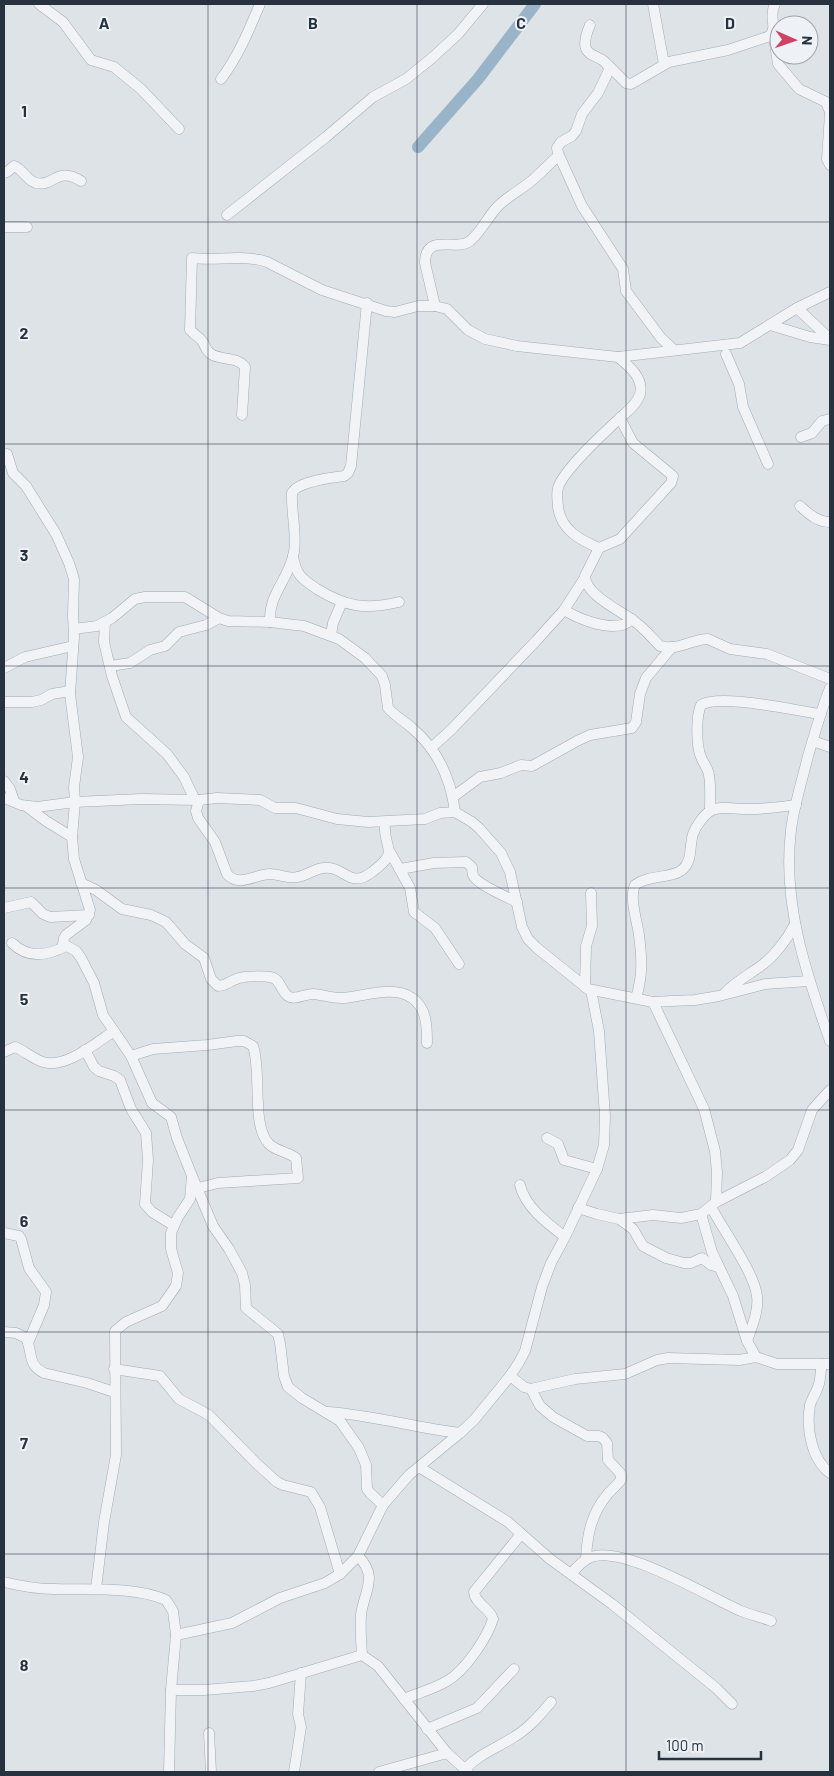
<svg xmlns="http://www.w3.org/2000/svg" width="834" height="1776" font-family="Barlow,sans-serif">
<style>
.lines{fill:none;stroke-linecap:round;stroke-linejoin:round}
.river{stroke:#99b4c9;stroke-width:12}
.minor-casing{stroke:#a3aab2;stroke-width:11}
.minor{stroke:#f1f3f6;stroke-width:10}
.grid{fill:none;stroke:#27323f;stroke-width:1;stroke-opacity:0.55}
.grid-label{font-size:16px;text-anchor:middle;font-weight:bold;fill:#27323f;stroke:#eef2f6;stroke-width:4;stroke-linejoin:round;paint-order:stroke}
</style>
<rect width="100%" height="100%" fill="#dee3e8"/>
<g class="lines">
<!-- river -->
<polyline class="river" points="418,147 478,79 535,4"/>
<defs>
<g id="minor">
<polyline points="39,4 63,22 91,60 114,67 141,89 179,129"/>
<polyline points="653,4 664,64"/>
<path d="M590 25C573 65 605 49 609 70L598 93 582 114 576 131 572 136 561 142 557 148 558 153 582 206 623 269 626 291 661 338 673 349"/>
<polyline points="773,31 778,64 799,89 826,102 830,112"/>
<path d="M608 65 626 83 631 84 669 62 728 50 770 36C778 25 768 18 775 4"/>
<path d="M221 79C238 57 249 30 260 4"/>
<polyline points="830,114 827,159 830,165"/>
<path d="M4 173 7 172 14 166C23 169 26 180 36 183 54 187 57 166 81 181"/>
<polyline points="227,215 326,137 373,97 406,79 432,58 458,34 483,4"/>
<polyline points="4,227 27,227"/>
<path d="M435 306 425 263C425 232 456 252 470 241 482 231 488 216 499 205 509 196 520 190 530 182 540 174 549 164 558 156"/>
<polyline points="797,308 830,339"/>
<polyline points="770,325 810,337 830,340"/>
<polyline points="726,354 739,384 743,407 768,464"/>
<path d="M242 415 245 367C237 356 222 361 211 354 205 350 206 346 202 341 199 337 194 334 190 330L192 258C217 261 244 254 267 262L322 290 386 311 395 312 418 306H435L447 309 468 330 485 339 517 346 618 357 740 343 797 308 830 292"/>
<path d="M620 418 633 443 673 476 671 483 620 539 599 548 585 576C586 596 620 610 634 621 644 628 651 637 660 646 680 651 691 639 708 639L730 649 767 654 830 679"/>
<polyline points="801,437 812,433 822,421 830,419"/>
<polyline points="7,454 13,473 26,486 56,534 69,563 74,579 73,616 74,637 70,694 78,757 74,787 75,802 72,837 74,859 90,910 86,920 66,935 64,938 63,944 76,951 81,958 94,983 103,1015 131,1056 152,1103 171,1117 177,1138 192,1176 190,1199 178,1217 171,1233 171,1249 178,1273 176,1286 162,1306 126,1322 115,1331 116,1455 104,1522 96,1589"/>
<path d="M800 506C809 514 817 522 830 522"/>
<path d="M599 548C580 540 561 530 558 507 558 502 556 494 558 488 563 470 605 432 621 417 628 411 637 404 640 394 644 378 629 366 618 357"/>
<path d="M293 556C296 575 302 579 317 589 346 607 366 610 399 602"/>
<path d="M564 610C579 619 604 629 622 625 625 625 629 621 632 619"/>
<polyline points="105,622 104,642 112,676 126,717 167,754 184,777 195,800"/>
<path d="M270 622C268 594 290 578 294 552 297 534 291 512 292 493 298 481 331 478 344 476L348 473 351 466 367 303"/>
<path d="M74 629 97 626 112 618 135 599 145 597H185L219 618 228 621 270 622 304 626 339 639 365 658 382 676 385 685 388 708C395 716 404 721 412 728 438 750 451 779 455 812"/>
<polyline points="331,635 333,623 342,602"/>
<polyline points="110,666 130,663 150,650 165,646 179,632 206,625 219,618"/>
<polyline points="4,668 25,657 73,646"/>
<path d="M830 688C821 710 815 733 808 756 802 781 794 805 791 830 782 903 806 973 830 1041"/>
<polyline points="4,702 32,702 41,700 52,694 70,691"/>
<polyline points="813,741 830,747"/>
<polyline points="431,748 451,730 536,641 564,610 584,579"/>
<polyline points="4,781 10,789 14,801"/>
<polyline points="453,797 480,777 501,773 521,765 532,766 577,741 590,735 632,728 636,722 640,694 646,678 672,647"/>
<polyline points="4,798 21,805 37,807 75,802 141,799 199,800 217,798 260,800 275,808 296,808 337,819 368,822 425,819 440,813 455,812 472,822 480,829 501,853 510,872 522,927 528,939 537,948 588,989 653,1002 672,1001 695,1000 719,996 765,984 809,981"/>
<path d="M199 800 196 811 198 818 215 842 227 874C239 888 256 874 270 874 279 874 289 879 297 877 306 876 314 869 323 868 345 865 349 890 372 872 402 850 382 849 385 822"/>
<polyline points="26,806 46,821 72,837"/>
<path d="M710 811C710 799 711 787 709 775 708 768 703 763 701 757 696 745 696 716 701 705 719 693 797 711 821 714"/>
<polyline points="390,852 410,888 414,912 435,928 459,964"/>
<path d="M400 869 434 863 466 862 472 867C472 870 472 872 473 875 476 884 507 897 517 902"/>
<path d="M81 883 96 890 122 909 151 915 166 922 185 944 204 958 211 979 218 986C225 986 232 980 239 978 246 976 263 976 270 977 281 979 280 990 288 996 295 1001 306 993 314 994 324 995 334 999 344 998 365 996 394 985 412 998 427 1008 427 1027 427 1043"/>
<polyline points="4,908 31,902 43,914 50,917 89,915"/>
<path d="M12 943C28 959 47 956 66 946"/>
<polyline points="585,987 586,946 592,926 591,893"/>
<path d="M724 994C734 983 745 977 758 968 773 958 787 940 795 924"/>
<path d="M636 998C643 975 642 959 639 935 637 921 629 897 635 885 650 874 670 879 682 870 693 861 689 846 693 834 696 826 704 814 712 810 723 805 738 810 750 809 765 809 780 807 796 805"/>
<polyline points="653,1002 704,1109 715,1151 717,1172 716,1202"/>
<polyline points="85,1050 94,1067 99,1071 114,1076 120,1080 131,1109 146,1133 148,1160 145,1204 152,1212 173,1225"/>
<path d="M4 1052 15 1047C25 1051 33 1059 43 1062 65 1069 96 1043 114 1031"/>
<path d="M131 1056 153 1049 207 1045 237 1041H244L253 1046C262 1072 251 1126 269 1144 276 1151 288 1152 296 1158L298 1178 218 1183 198 1188"/>
<polyline points="547,1138 558,1144 564,1160 597,1169"/>
<polyline points="192,1176 213,1226 229,1249 242,1273 245,1285 246,1308 278,1334 280,1343 284,1376 288,1387 302,1398 340,1421 359,1448 366,1465 367,1489 370,1493 383,1505"/>
<path d="M520 1185C525 1207 548 1224 565 1237"/>
<path d="M711 1207C722 1228 755 1274 757 1296 759 1311 752 1326 747 1341"/>
<polyline points="578,1208 597,1214 619,1219 653,1215 681,1218 701,1214 716,1202 765,1177 790,1160 798,1150 812,1110 830,1090"/>
<polyline points="701,1214 712,1252 733,1296 747,1341 756,1357"/>
<polyline points="619,1219 633,1229 643,1246 666,1258 684,1263 691,1263 702,1258 711,1265 718,1267"/>
<polyline points="4,1233 19,1236 21,1239 29,1268 46,1292 44,1305 28,1343"/>
<path d="M4 1332 16 1333 26 1338C33 1352 27 1365 44 1373L87 1383 114 1392"/>
<path d="M822 1364C820 1371 821 1380 818 1387 816 1393 812 1398 810 1405 806 1427 811 1459 830 1473"/>
<polyline points="114,1369 160,1376 179,1399 209,1415 256,1463 277,1482 283,1485 311,1492 320,1507 340,1574"/>
<polyline points="510,1376 524,1387 531,1389 575,1379 625,1374 657,1360 668,1358 739,1360 756,1357 777,1364 830,1364"/>
<path d="M531 1389 540 1406 553 1417 587 1436H599L603 1438 607 1443 608 1460 621 1474V1480C616 1486 611 1490 607 1495 591 1514 587 1536 586 1559"/>
<path d="M328 1412C373 1415 416 1428 460 1433"/>
<polyline points="419,1467 508,1522 550,1559 612,1604 716,1688 732,1704"/>
<path d="M358 1556C379 1577 364 1591 361 1615 360 1628 361 1641 362 1655"/>
<path d="M571 1574C576 1568 583 1560 591 1557 624 1545 709 1597 741 1611 751 1615 761 1617 771 1621"/>
<path d="M4 1582C20 1586 37 1589 54 1589 87 1590 135 1586 166 1600L173 1611 176 1635 171 1690 169 1772"/>
<polyline points="176,1635 232,1623 280,1598 325,1583 340,1574 358,1556 383,1505 409,1475 460,1433 474,1420 510,1376 518,1364 525,1351 542,1287 551,1263 565,1237 597,1169 604,1145 605,1116 599,1031 591,990"/>
<polyline points="171,1690 204,1690 253,1686 269,1683 362,1655 378,1666 447,1753 468,1772"/>
<path d="M404 1699C418 1693 434 1689 447 1681 465 1671 487 1638 493 1619 490 1608 475 1604 474 1592L521 1534"/>
<polyline points="427,1729 477,1708 514,1669"/>
<polyline points="209,1733 211,1772"/>
<path d="M465 1769C479 1754 497 1748 514 1737 529 1728 540 1715 551 1702"/>
<polyline points="294,1772 301,1727 298,1714 301,1673"/>
<polyline points="379,1772 447,1753"/>
</g>
</defs>
<!-- minor casing -->
<use href="#minor" class="minor-casing"/>
<!-- minor -->
<use href="#minor" class="minor"/>
</g>
<!-- grid -->
<path class="grid" d="M208 4V1772M417 4V1772M626 4V1772M4 222H830M4 444H830M4 666H830M4 888H830M4 1110H830M4 1332H830M4 1554H830"/>
<g class="grid-label">
<text x="104" y="29">A</text>
<text x="313" y="29">B</text>
<text x="521" y="29">C</text>
<text x="730" y="29">D</text>
<text x="24" y="117">1</text>
<text x="24" y="339">2</text>
<text x="24" y="561">3</text>
<text x="24" y="783">4</text>
<text x="24" y="1005">5</text>
<text x="24" y="1227">6</text>
<text x="24" y="1449">7</text>
<text x="24" y="1671">8</text>
</g>
<!-- border -->
<rect width="834" height="1776" fill="none" stroke="#27323f" stroke-width="10"/>
<!-- north arrow -->
<g transform="translate(794 40) rotate(92)"><circle r="24" fill="#eef2f6" stroke="#9ea5ad"/>
<path d="M0-4L9 19L0 12L-9 19Z" fill="#cf4264"/>
<text y="-8" font-size="14" font-weight="bold" text-anchor="middle" fill="#27323f">N</text>
</g>
<!-- scale -->
<path d="M659 1751v8h102v-8" fill="none" stroke="#27323f" stroke-width="2.5"/>
<text x="666" y="1751" font-size="15" fill="#27323f" stroke="#eef2f6" stroke-width="4" paint-order="stroke">100 m</text>
</svg>
